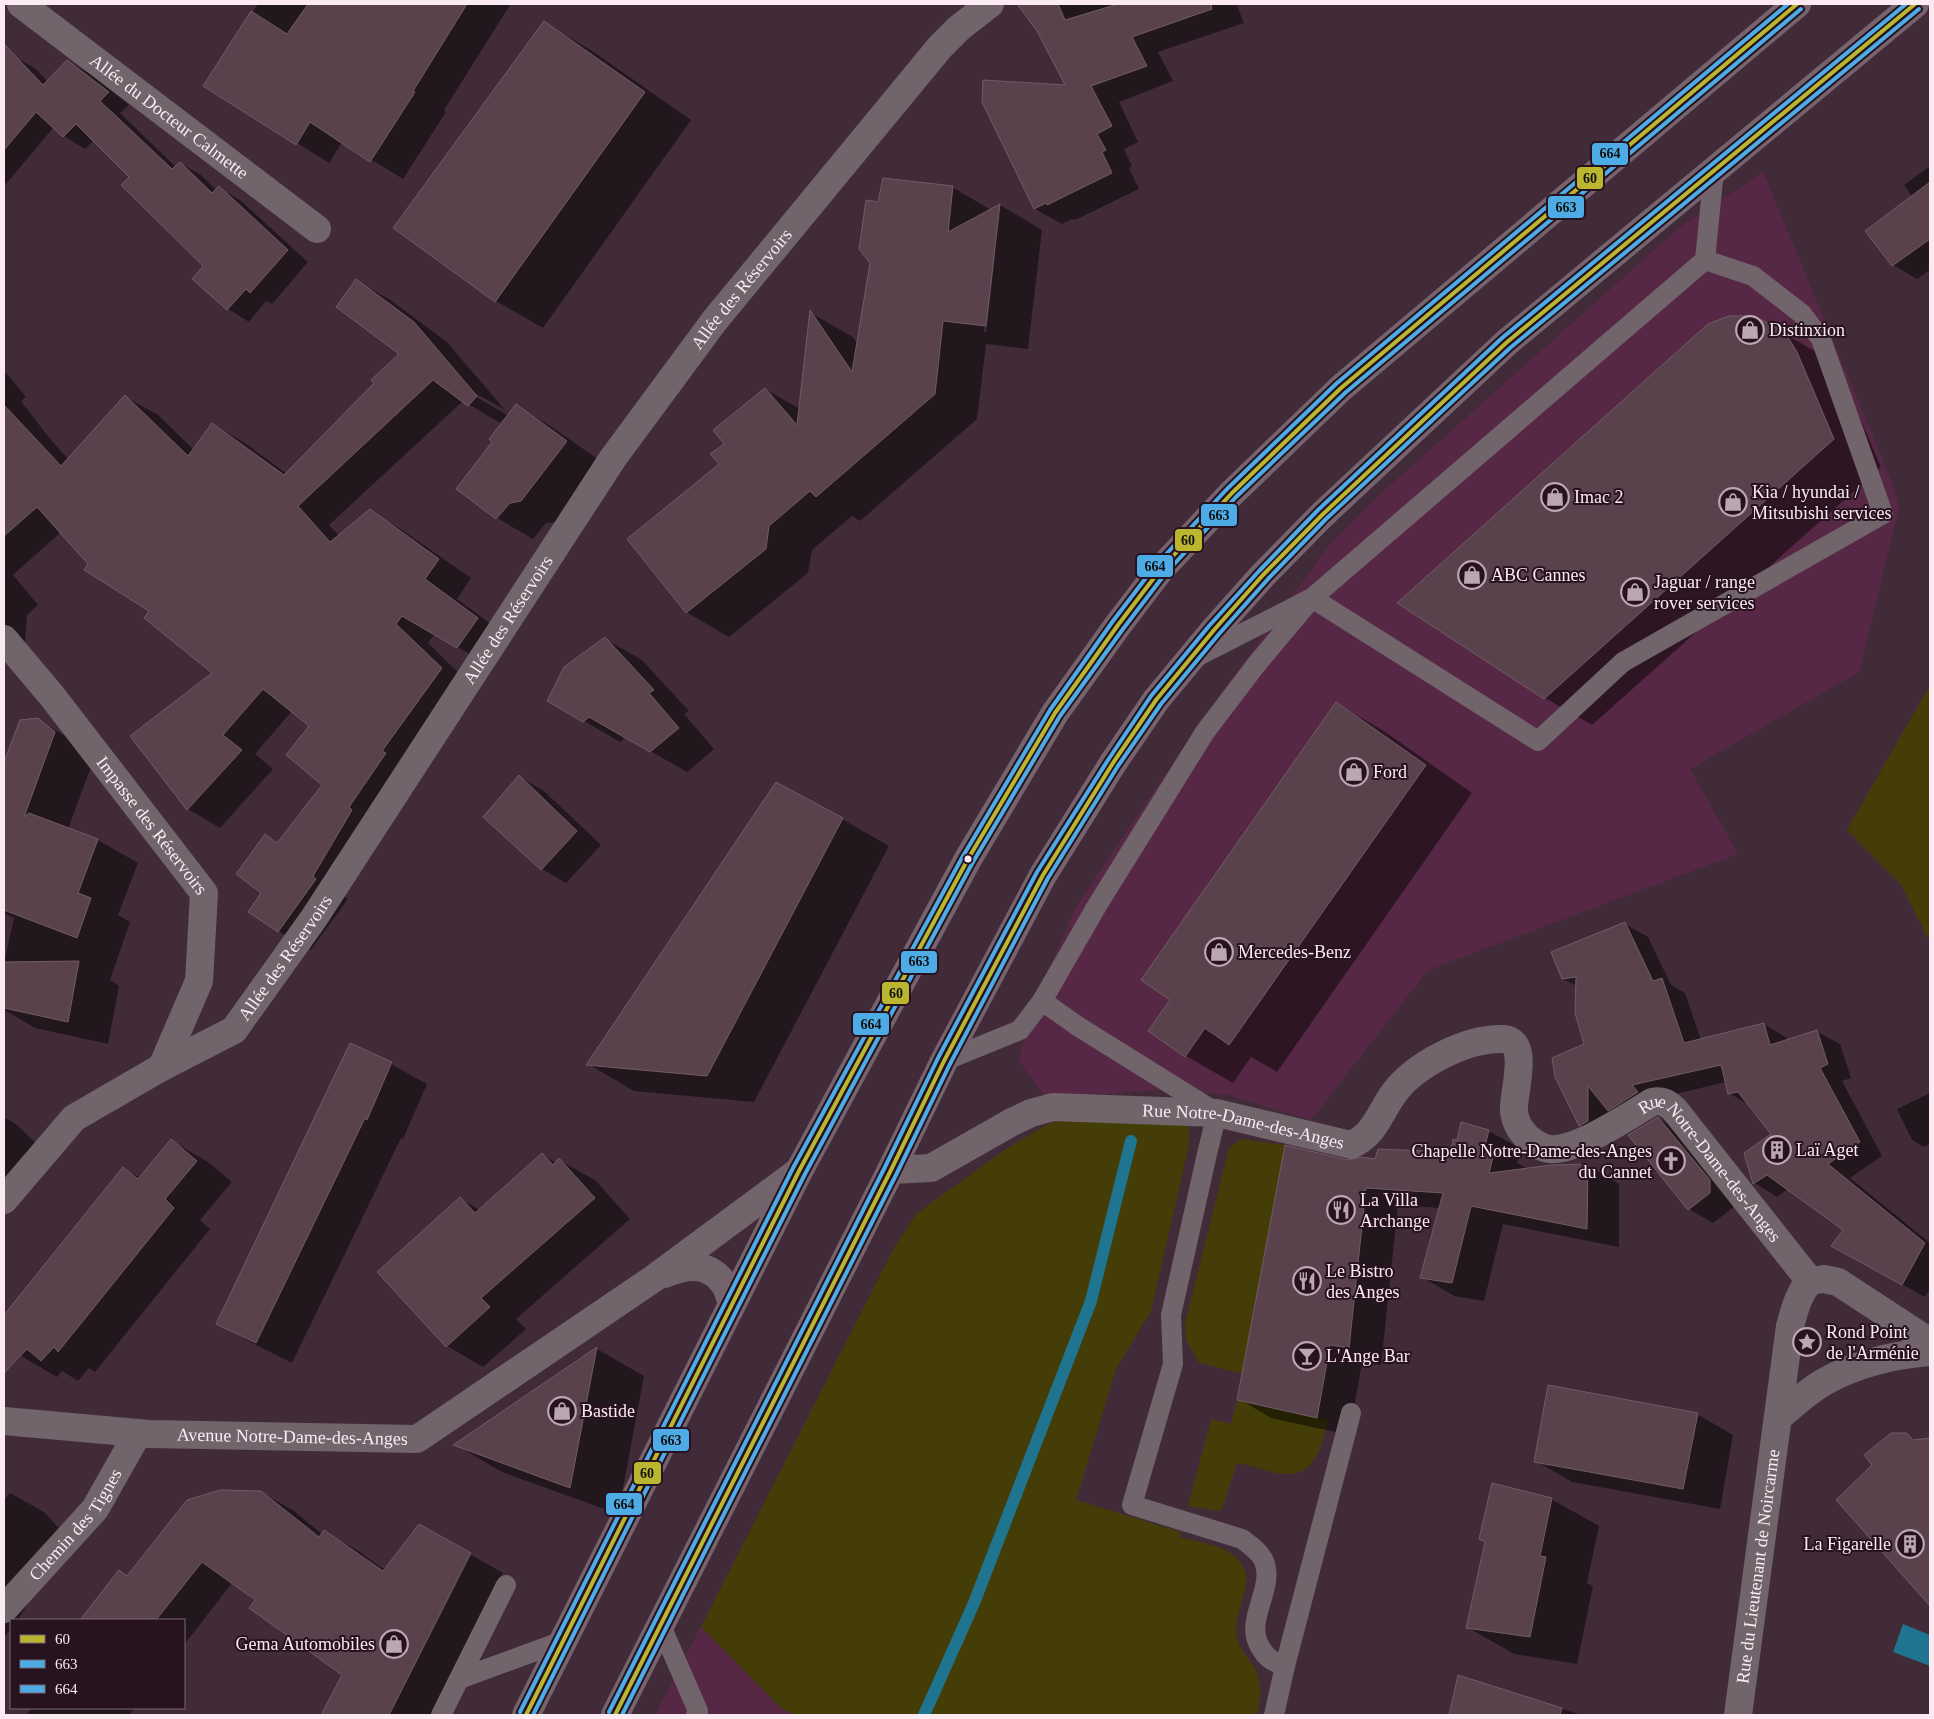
<svg xmlns="http://www.w3.org/2000/svg" width="1934" height="1719" font-family="'Times New Roman',serif">
<style>
.built{fill:#572845}
.green{fill:#453d08}
.water{fill:#1f7490}
.shadow{fill:#0007;fill-rule:evenodd}
.lines{fill:none;stroke-linecap:round;stroke-linejoin:round}
.stream{stroke:#1f7490;stroke-width:12}
.building{fill:#59424c;stroke:#715c64}
.lane{stroke:#71646b;stroke-width:20}
.street{stroke:#71646b;stroke-width:28}
.primary{stroke:#75636d;stroke-width:28}
.bus-1-casing{stroke:#27131f;stroke-width:8}
.bus-2-casing{stroke:#27131f;stroke-width:8}
.bus-3-casing{stroke:#27131f;stroke-width:8}
.bus-1{stroke:#bab62f;stroke-width:4}
.bus-2{stroke:#4dabe6;stroke-width:4}
.bus-3{stroke:#4dabe6;stroke-width:4}
.bus-dot{fill:#fceaf3;stroke:#27131f;stroke-width:2}
.labels{text-anchor:middle;dominant-baseline:central;stroke-width:4;stroke-linejoin:round;paint-order:stroke}
.street-label{font-size:18px;fill:#fceaf3;stroke:#27131f}
.poi-label{font-size:18px;fill:#fceaf3;stroke:#27131f;text-anchor:start}
.line-badge{stroke:#27131f;stroke-width:2}
.pale-badge-label{font-size:14px;text-anchor:middle;font-weight:bold;fill:#111}
</style>
<rect width="100%" height="100%" fill="#422b39"/>
<!-- built -->
<g class="built">
<polygon points="1763,172 1892,482 1899,508 1859,672 1690,769 1738,854 1428,970 1311,1120 1225,1094 1157,1090 1046,1098 1019,1061 1033,1001 1042,985 1077,905 1211,707 1331,543 1386,489 1680,227"/>
<polygon points="701,1627 781,1709 796,1715 655,1715"/>
</g>
<!-- green -->
<g class="green">
<polygon points="1930,685 1930,942 1901,885 1847,830"/>
<path d="M1069 1120 1189 1126V1145L1151 1311 1116 1369 1076 1500 1181 1532 1179 1537C1201 1543 1240 1546 1246 1574 1248 1584 1242 1598 1240 1608 1237 1619 1234 1630 1238 1641 1241 1652 1249 1658 1254 1667 1263 1683 1261 1699 1257 1715H796L782 1709 701 1627 895 1246 916 1214 1006 1149 1050 1123Z"/>
<polygon points="1242,1139 1285,1145 1242,1374 1198,1362 1186,1340 1185,1323 1229,1148"/>
<path d="M1237 1400 1328 1420C1320 1453 1314 1482 1271 1472 1260 1469 1249 1465 1237 1463L1221 1511 1188 1506 1211 1419 1231 1424Z"/>
</g>
<!-- water -->
<polygon class="water" points="1903,1624 1930,1635 1930,1666 1893,1652"/>
<!-- shadow -->
<g class="shadow">
<polygon points="258,4 508,4 510,5 444,110 446,112 403,179 342,142 329,163 204,85"/>
<polygon points="1018,4 1241,4 1237,5 1244,23 1158,52 1173,81 1119,102 1138,142 1124,149 1132,166 1129,168 1139,189 1075,220 1072,219 1062,224 1035,209 1067,86 1039,31"/>
<polygon points="544,23 591,50 691,120 543,328 496,301"/>
<polygon points="4,51 13,59 15,57 36,69 48,82 67,61 89,73 129,105 120,113 176,167 180,163 201,175 216,190 219,188 240,200 308,262 272,304 266,301 249,322 228,309 193,279 205,266 131,177 94,140 85,149 64,136 54,127 6,184 4,182"/>
<polygon points="1930,166 1930,270 1917,279 1893,265 1867,232 1924,214 1904,185"/>
<path d="M952 187 991 210 1000 205 1042 230 1028 349 986 344 977 419 860 521 852 516 812 550 808 573 729 637 686 612 726 445 765 389 800 409 811 313 853 337 858 345 880 203ZM993 255H995L986 332H984Z"/>
<polygon points="356,281 389,299 447,342 505,410 473,392 471,394 509,416 516,406 552,427 602,462 558,522 546,523 533,539 497,518 457,489 493,441 502,424 463,401 329,525 339,536 370,511 402,530 471,578 457,599 510,638 490,666 435,634 428,643 474,688 344,896 348,899 311,950 278,931 263,893 265,836 278,843 324,785 311,726 292,711 255,754 273,769 220,828 188,809 132,736 214,673 151,611 90,564 61,532 13,575 38,605 27,615 25,641 4,659 4,372 8,375 26,397 21,401 47,435 68,459 126,397 158,415 194,450 212,424 245,443 287,474 375,383 400,354"/>
<polygon points="1768,324 1816,352 1844,381 1881,467 1592,725 1545,698"/>
<polygon points="605,639 642,660 689,711 684,714 714,749 687,772 626,737 620,742 548,700"/>
<polygon points="1337,704 1384,731 1472,793 1277,1072 1251,1057 1233,1083 1186,1056 1171,1000"/>
<polygon points="38,720 78,743 95,756 68,829 98,840 138,863 118,915 130,922 110,980 119,986 108,1044 35,1028 4,1010 4,963 14,918 4,913 4,765 21,721"/>
<polygon points="520,777 544,791 601,845 566,883 542,869"/>
<polygon points="842,819 889,846 754,1102 634,1091 588,1064"/>
<polygon points="1625,924 1648,937 1671,985 1685,993 1701,1040 1764,1024 1787,1038 1788,1040 1816,1031 1840,1044 1851,1078 1842,1081 1882,1156 1850,1178 1930,1243 1930,1288 1925,1297 1856,1259 1844,1230 1788,1189 1777,1197 1755,1183 1745,1153 1772,1134 1749,1105 1729,1093 1726,1082 1654,1099 1603,1138 1580,1125 1586,1045 1577,986 1563,979"/>
<polygon points="391,1064 427,1084 403,1139 401,1138 292,1363 254,1344 218,1324"/>
<polygon points="1930,1093 1930,1144 1924,1147 1912,1140 1897,1109"/>
<polygon points="4,1117 17,1125 38,1145 4,1183"/>
<polygon points="1658,1118 1682,1132 1734,1195 1734,1207 1713,1223 1689,1209 1629,1136"/>
<polygon points="1462,1124 1489,1131 1521,1149 1517,1163 1528,1169 1587,1165 1619,1184 1619,1247 1503,1224 1484,1301 1454,1296 1422,1277 1440,1208 1398,1205 1381,1365 1362,1363 1349,1435 1271,1418 1239,1399 1348,1162 1376,1161 1452,1153"/>
<polygon points="172,1141 208,1162 232,1182 200,1220 210,1229 95,1372 89,1368 78,1381 62,1371 57,1377 21,1356 4,1342 4,1317 124,1168 140,1178"/>
<polygon points="542,1154 556,1163 559,1160 595,1180 630,1219 516,1319 526,1329 483,1367 447,1346 460,1199 480,1210"/>
<polygon points="597,1349 644,1376 618,1514 502,1472 456,1445"/>
<polygon points="1697,1414 1733,1435 1720,1509 1572,1482 1536,1461"/>
<polygon points="1906,1435 1917,1441 1923,1440 1930,1444 1930,1604 1838,1500"/>
<polygon points="261,1492 294,1511 322,1534 324,1532 357,1550 385,1570 419,1525 503,1573 431,1715 322,1715 345,1672 232,1583 184,1645 184,1620 82,1620 119,1571 128,1577"/>
<polygon points="10,1493 44,1512 68,1538 18,1620 11,1620 11,1629 4,1637 4,1500"/>
<polygon points="1551,1499 1599,1526 1587,1583 1593,1586 1577,1664 1514,1654 1467,1627"/>
<polygon points="1459,1677 1582,1715 1450,1715"/>
<polygon points="32,1708 135,1708 129,1715 29,1715 27,1714"/>
</g>
<g class="lines">
<!-- stream -->
<polyline class="stream" points="924,1715 974,1603 1091,1301 1131,1141"/>
</g>
<!-- building -->
<g class="building">
<polygon points="308,4 467,4 413,91 415,92 370,162 310,122 296,145 203,86 251,11 287,34"/>
<polygon points="1017,4 1058,4 1065,20 1118,4 1211,4 1212,9 1132,37 1147,66 1091,86 1112,126 1097,134 1106,150 1102,152 1112,173 1047,205 1046,203 1034,209 982,102 983,80 1065,85 1037,31"/>
<polygon points="544,21 645,92 495,302 393,228"/>
<polygon points="4,44 43,85 67,60 109,92 100,101 172,169 180,162 212,193 219,186 288,250 250,293 246,289 227,310 192,279 203,266 121,185 129,177 76,124 63,137 36,112 4,150"/>
<polygon points="883,178 953,186 948,232 1000,204 986,326 943,321 935,394 816,497 810,491 769,526 766,549 686,613 627,539 719,464 710,454 724,444 713,430 765,388 797,425 810,310 852,372 870,263 859,249 866,200 878,202"/>
<polygon points="1930,182 1930,239 1892,266 1865,231"/>
<polygon points="356,279 414,322 477,396 468,406 433,380 298,506 330,542 370,509 439,559 425,579 478,618 457,648 402,616 396,624 442,668 382,751 386,753 349,807 352,810 313,876 316,879 278,932 248,912 261,893 236,874 265,834 277,843 322,785 286,755 309,726 263,689 223,735 242,750 187,810 130,736 212,673 144,618 149,611 84,570 88,564 37,507 4,536 4,405 61,466 125,395 188,456 212,423 284,475 374,383 371,380 399,354 336,307"/>
<polygon points="1729,316 1747,316 1762,320 1777,328 1789,339 1797,352 1834,439 1544,699 1397,603 1708,324"/>
<polygon points="516,404 567,441 521,501 510,503 496,519 456,489 492,442 489,439"/>
<polygon points="605,637 654,690 649,693 679,728 650,752 589,717 583,722 547,701 564,667"/>
<polygon points="1336,702 1426,765 1229,1045 1205,1028 1185,1057 1148,1031 1170,1000 1141,980"/>
<polygon points="38,718 55,732 24,817 29,813 98,839 78,893 91,898 77,938 4,910 4,762 20,720"/>
<polygon points="519,775 577,831 541,870 483,817"/>
<polygon points="776,782 843,818 707,1076 586,1065"/>
<polygon points="1625,922 1653,981 1662,978 1684,1043 1764,1023 1770,1045 1817,1030 1828,1064 1820,1068 1860,1142 1828,1164 1925,1243 1902,1285 1831,1246 1843,1230 1767,1175 1753,1184 1744,1153 1771,1134 1738,1092 1728,1094 1721,1065 1632,1085 1638,1092 1608,1111 1588,1086 1588,1121 1579,1126 1555,1077 1552,1058 1584,1044 1575,1013 1576,977 1562,979 1551,952"/>
<polygon points="79,961 68,1022 4,1008 4,962"/>
<polygon points="350,1043 392,1062 367,1120 365,1118 256,1343 216,1324"/>
<polygon points="1658,1117 1710,1180 1710,1193 1688,1210 1628,1135"/>
<polygon points="1461,1122 1489,1130 1485,1146 1495,1149 1489,1173 1552,1165 1588,1164 1587,1229 1471,1206 1452,1283 1420,1278 1443,1193 1366,1188 1349,1348 1330,1345 1317,1418 1237,1400 1285,1145 1348,1160 1361,1157 1375,1159 1378,1149 1451,1152 1453,1139 1457,1140"/>
<polygon points="171,1139 197,1161 165,1199 174,1208 58,1352 54,1347 41,1361 27,1349 4,1373 4,1315 123,1167 138,1179"/>
<polygon points="542,1153 553,1165 559,1158 595,1198 481,1298 490,1307 446,1347 377,1272 460,1197 475,1213"/>
<polygon points="597,1347 570,1488 453,1445"/>
<polygon points="1548,1385 1698,1413 1683,1489 1534,1462"/>
<polygon points="1891,1433 1907,1433 1913,1440 1930,1438 1930,1606 1836,1500 1872,1465 1864,1455"/>
<polygon points="1492,1483 1552,1498 1540,1556 1546,1557 1530,1637 1466,1628 1485,1542 1479,1539"/>
<polygon points="220,1490 261,1491 319,1537 324,1530 383,1571 419,1524 471,1553 389,1715 321,1715 342,1675 249,1608 255,1600 202,1562 156,1620 80,1620 119,1570 127,1576 187,1500"/>
<polygon points="1458,1675 1562,1708 1560,1715 1449,1715"/>
</g>
<g class="lines">
<!-- lane -->
<g class="lane">
<polyline points="1196,657 1312,598 1705,260 1714,170"/>
<path d="M1042 1001 1079 1027 1217 1113 1207 1154 1171 1315 1173 1364 1132 1505 1242 1539C1250 1545 1260 1552 1264 1561 1275 1588 1245 1619 1259 1645 1266 1658 1271 1661 1285 1666L1351 1413"/>
<polyline points="944,1061 1020,1030 1042,1001 1098,904 1205,732 1256,665 1312,598 1538,741 1623,662 1883,514 1821,339 1802,314 1753,276 1705,260"/>
<polyline points="661,1626 698,1711 696,1715"/>
<polyline points="459,1679 506,1585"/>
<polyline points="441,1715 459,1679 563,1641"/>
<polyline points="1274,1715 1285,1666"/>
</g>
<!-- street -->
<g class="street">
<path id="s1" d="M21 4 317 229"/>
<path id="s2" d="M4 639 52 696 204 893 199 981 162 1067"/>
<path id="s3" d="M891 1170 931 1168 1012 1122 1031 1113 1053 1107 1217 1113 1351 1145C1374 1135 1379 1115 1392 1096 1412 1066 1465 1038 1503 1039 1531 1040 1513 1093 1514 1109 1514 1123 1523 1136 1535 1143 1541 1147 1549 1150 1556 1149 1584 1146 1627 1117 1652 1102 1661 1100 1666 1102 1674 1109L1810 1281"/>
<path id="s4" d="M4 1200 74 1118 162 1067 234 1030 314 918 613 458 715 320 940 47 959 28 990 4"/>
<path d="M665 1274C688 1264 709 1262 725 1285 728 1290 730 1298 732 1303"/>
<polyline points="1810,1281 1824,1279 1838,1282 1930,1342"/>
<path d="M1779 1417C1793 1405 1808 1391 1824 1382 1857 1363 1892 1355 1930 1352"/>
<path id="s5" d="M4 1421 149 1434 417 1439 653 1279 799 1171"/>
<path id="s6" d="M4 1609 95 1509 138 1433"/>
<path id="s7" d="M1738 1715 1790 1326C1795 1309 1798 1294 1810 1281"/>
</g>
<!-- primary -->
<g class="primary">
<polyline points="526,1715 799,1171 968,859 1055,713 1118,625 1160,570 1232,493 1341,388 1797,4"/>
<polyline points="615,1715 891,1170 944,1061 1043,875 1113,763 1156,700 1214,630 1263,575 1322,515 1506,343 1915,4"/>
</g>
<defs>
<g id="bus-1">
<polyline points="526,1715 799,1171 968,859 1055,713 1118,625 1160,570 1232,493 1341,388 1797,4"/>
<polyline points="615,1715 891,1170 944,1061 1043,875 1113,763 1156,700 1214,630 1263,575 1322,515 1506,343 1915,4"/>
</g>
<g id="bus-2">
<polyline points="533,1715 805,1174 973,862 1060,716 1123,629 1165,574 1236,497 1345,393 1801,9"/>
<polyline points="622,1715 897,1173 950,1064 1048,878 1118,766 1161,704 1219,634 1268,579 1326,519 1510,348 1919,9"/>
</g>
<g id="bus-3">
<polyline points="520,1712 793,1168 963,856 1050,710 1113,621 1155,566 1227,489 1337,383 1788,4"/>
<polyline points="609,1712 885,1167 938,1058 1037,872 1108,760 1151,696 1209,626 1259,571 1318,510 1502,338 1906,4"/>
</g>
</defs>
<!-- bus-1 casing -->
<use href="#bus-1" class="bus-1-casing"/>
<!-- bus-2 casing -->
<use href="#bus-2" class="bus-2-casing"/>
<!-- bus-3 casing -->
<use href="#bus-3" class="bus-3-casing"/>
<!-- bus-1 -->
<use href="#bus-1" class="bus-1"/>
<!-- bus-2 -->
<use href="#bus-2" class="bus-2"/>
<!-- bus-3 -->
<use href="#bus-3" class="bus-3"/>
</g>
<!-- icons -->
<defs>
<symbol id="shop-ring" viewBox="-11 -11 22 22"><circle r="9.5" fill="#27131f" stroke="#bba7b2" stroke-width="1.5"/><path d="M-5-2.5h2.3a2.7 3.5 0 0 1 5.4 0H5L5.5 6h-11ZM-1.5-2.5h3a1.5 2.3 0 0 0-3 0Z" fill="#bba7b2"/></symbol>
<symbol id="building-ring" viewBox="-11 -11 22 22"><circle r="9.5" fill="#27131f" stroke="#bba7b2" stroke-width="1.5"/><path d="M-4-6H4V6H1V3H-1V6H-4ZM-2.5-4.3h1.7v1.8h-1.7ZM.8-4.3h1.7v1.8H.8ZM-2.5-1h1.7V.8h-1.7ZM.8-1h1.7V.8H.8Z" fill="#bba7b2"/></symbol>
<symbol id="church-ring" viewBox="-11 -11 22 22"><circle r="9.5" fill="#27131f" stroke="#bba7b2" stroke-width="1.5"/><path d="M-1.2-6h2.4v3.5h3.3v2.4h-3.3V6h-2.4V-.1h-3.3v-2.4h3.3Z" fill="#bba7b2"/></symbol>
<symbol id="restaurant-ring" viewBox="-11 -11 22 22"><circle r="9.5" fill="#27131f" stroke="#bba7b2" stroke-width="1.5"/><path d="M-5-6h1v4h1v-4h1v4h1v-4h1v5L-1.5 .5V6h-2V.5L-5-1ZM5-6V6H3V1.5H1.5Q1.5-4 5-6Z" fill="#bba7b2"/></symbol>
<symbol id="sight-ring" viewBox="-11 -11 22 22"><circle r="9.5" fill="#27131f" stroke="#bba7b2" stroke-width="1.5"/><path d="M0-6L1.8-2.2L6-1.7L2.9 1.2L3.7 5.4L0 3.3L-3.7 5.4L-2.9 1.2L-6-1.7L-1.8-2.2Z" fill="#bba7b2"/></symbol>
<symbol id="bar-ring" viewBox="-11 -11 22 22"><circle r="9.5" fill="#27131f" stroke="#bba7b2" stroke-width="1.5"/><path d="M-6-5H6L.8 .8V4.5H3.5V6h-7V4.5H-.8V.8Z" fill="#bba7b2"/></symbol>
</defs>
<g fill-rule="evenodd">
<use href="#shop-ring" x="1734" y="314" width="32" height="32"/>
<use href="#shop-ring" x="1539" y="481" width="32" height="32"/>
<use href="#shop-ring" x="1717" y="486" width="32" height="32"/>
<use href="#shop-ring" x="1456" y="559" width="32" height="32"/>
<use href="#shop-ring" x="1619" y="576" width="32" height="32"/>
<use href="#shop-ring" x="1338" y="756" width="32" height="32"/>
<use href="#shop-ring" x="1203" y="936" width="32" height="32"/>
<use href="#building-ring" x="1761" y="1134" width="32" height="32"/>
<use href="#church-ring" x="1655" y="1145" width="32" height="32"/>
<use href="#restaurant-ring" x="1325" y="1194" width="32" height="32"/>
<use href="#restaurant-ring" x="1291" y="1265" width="32" height="32"/>
<use href="#sight-ring" x="1791" y="1326" width="32" height="32"/>
<use href="#bar-ring" x="1291" y="1340" width="32" height="32"/>
<use href="#shop-ring" x="546" y="1395" width="32" height="32"/>
<use href="#building-ring" x="1894" y="1528" width="32" height="32"/>
<use href="#shop-ring" x="378" y="1628" width="32" height="32"/>
</g>
<!-- markers -->
<circle class="bus-dot" cx="968" cy="859" r="4.5"/>
<g class="labels">
<!-- street labels -->
<g class="street-label">
<text stroke="none"><textPath href="#s1" startOffset="186">Allée du Docteur Calmette</textPath></text>
<text stroke="none"><textPath href="#s4" startOffset="1189">Allée des Réservoirs</textPath></text>
<text stroke="none"><textPath href="#s4" startOffset="784">Allée des Réservoirs</textPath></text>
<text stroke="none"><textPath href="#s2" startOffset="238">Impasse des Réservoirs</textPath></text>
<text stroke="none"><textPath href="#s4" startOffset="379">Allée des Réservoirs</textPath></text>
<text stroke="none"><textPath href="#s3" startOffset="369">Rue Notre-Dame-des-Anges</textPath></text>
<text stroke="none"><textPath href="#s3" startOffset="1011">Rue Notre-Dame-des-Anges</textPath></text>
<text stroke="none"><textPath href="#s5" startOffset="289">Avenue Notre-Dame-des-Anges</textPath></text>
<text stroke="none"><textPath href="#s6" startOffset="111">Chemin des Tignes</textPath></text>
<text stroke="none"><textPath href="#s7" startOffset="150">Rue du Lieutenant de Noircarme</textPath></text>
</g>
<!-- poi labels -->
<g class="poi-label">
<text x="1769" y="330">Distinxion</text>
<text x="1752" y="492">Kia / hyundai /<tspan x="1752" dy="21">Mitsubishi services</tspan></text>
<text x="1574" y="497">Imac 2</text>
<text x="1491" y="575">ABC Cannes</text>
<text x="1654" y="582">Jaguar / range<tspan x="1654" dy="21">rover services</tspan></text>
<text x="1373" y="772">Ford</text>
<text x="1238" y="952">Mercedes-Benz</text>
<text x="1796" y="1150">Laï Aget</text>
<text x="1652" y="1151" text-anchor="end">Chapelle Notre-Dame-des-Anges<tspan x="1652" dy="21">du Cannet</tspan></text>
<text x="1360" y="1200">La Villa<tspan x="1360" dy="21">Archange</tspan></text>
<text x="1326" y="1271">Le Bistro<tspan x="1326" dy="21">des Anges</tspan></text>
<text x="1826" y="1332">Rond Point<tspan x="1826" dy="21">de l'Arménie</tspan></text>
<text x="1326" y="1356">L'Ange Bar</text>
<text x="581" y="1411">Bastide</text>
<text x="1891" y="1544" text-anchor="end">La Figarelle</text>
<text x="375" y="1644" text-anchor="end">Gema Automobiles</text>
</g>
</g>
<g class="line-badge">
<rect x="1591" y="142" width="38" height="24" rx="5" fill="#4dabe6"/>
<rect x="1576" y="166" width="28" height="24" rx="5" fill="#bab62f"/>
<rect x="1547" y="195" width="38" height="24" rx="5" fill="#4dabe6"/>
<rect x="1200" y="503" width="38" height="24" rx="5" fill="#4dabe6"/>
<rect x="1174" y="528" width="29" height="24" rx="5" fill="#bab62f"/>
<rect x="1136" y="554" width="38" height="24" rx="5" fill="#4dabe6"/>
<rect x="900" y="950" width="38" height="24" rx="5" fill="#4dabe6"/>
<rect x="881" y="981" width="29" height="24" rx="5" fill="#bab62f"/>
<rect x="852" y="1012" width="38" height="24" rx="5" fill="#4dabe6"/>
<rect x="652" y="1428" width="38" height="24" rx="5" fill="#4dabe6"/>
<rect x="633" y="1461" width="29" height="24" rx="5" fill="#bab62f"/>
<rect x="605" y="1492" width="38" height="24" rx="5" fill="#4dabe6"/>
</g>
<g class="pale-badge-label">
<text x="1610" y="158">664</text>
<text x="1590" y="183">60</text>
<text x="1566" y="212">663</text>
<text x="1219" y="520">663</text>
<text x="1188" y="545">60</text>
<text x="1155" y="571">664</text>
<text x="919" y="966">663</text>
<text x="896" y="998">60</text>
<text x="871" y="1029">664</text>
<text x="671" y="1445">663</text>
<text x="647" y="1478">60</text>
<text x="624" y="1509">664</text>
</g>
<!-- border -->
<rect width="1934" height="1719" fill="none" stroke="#fceaf3" stroke-width="10"/>
<!-- legend -->
<rect x="10" y="1619" width="175" height="90" fill="#27131f" stroke="#7c6974"/>
<rect x="20" y="1635" width="25" height="8" fill="#bab62f" stroke="#7c6974"/>
<text x="55" y="1644" font-size="15" fill="#fceaf3">60</text>
<rect x="20" y="1660" width="25" height="8" fill="#4dabe6" stroke="#7c6974"/>
<text x="55" y="1669" font-size="15" fill="#fceaf3">663</text>
<rect x="20" y="1685" width="25" height="8" fill="#4dabe6" stroke="#7c6974"/>
<text x="55" y="1694" font-size="15" fill="#fceaf3">664</text>
</svg>
